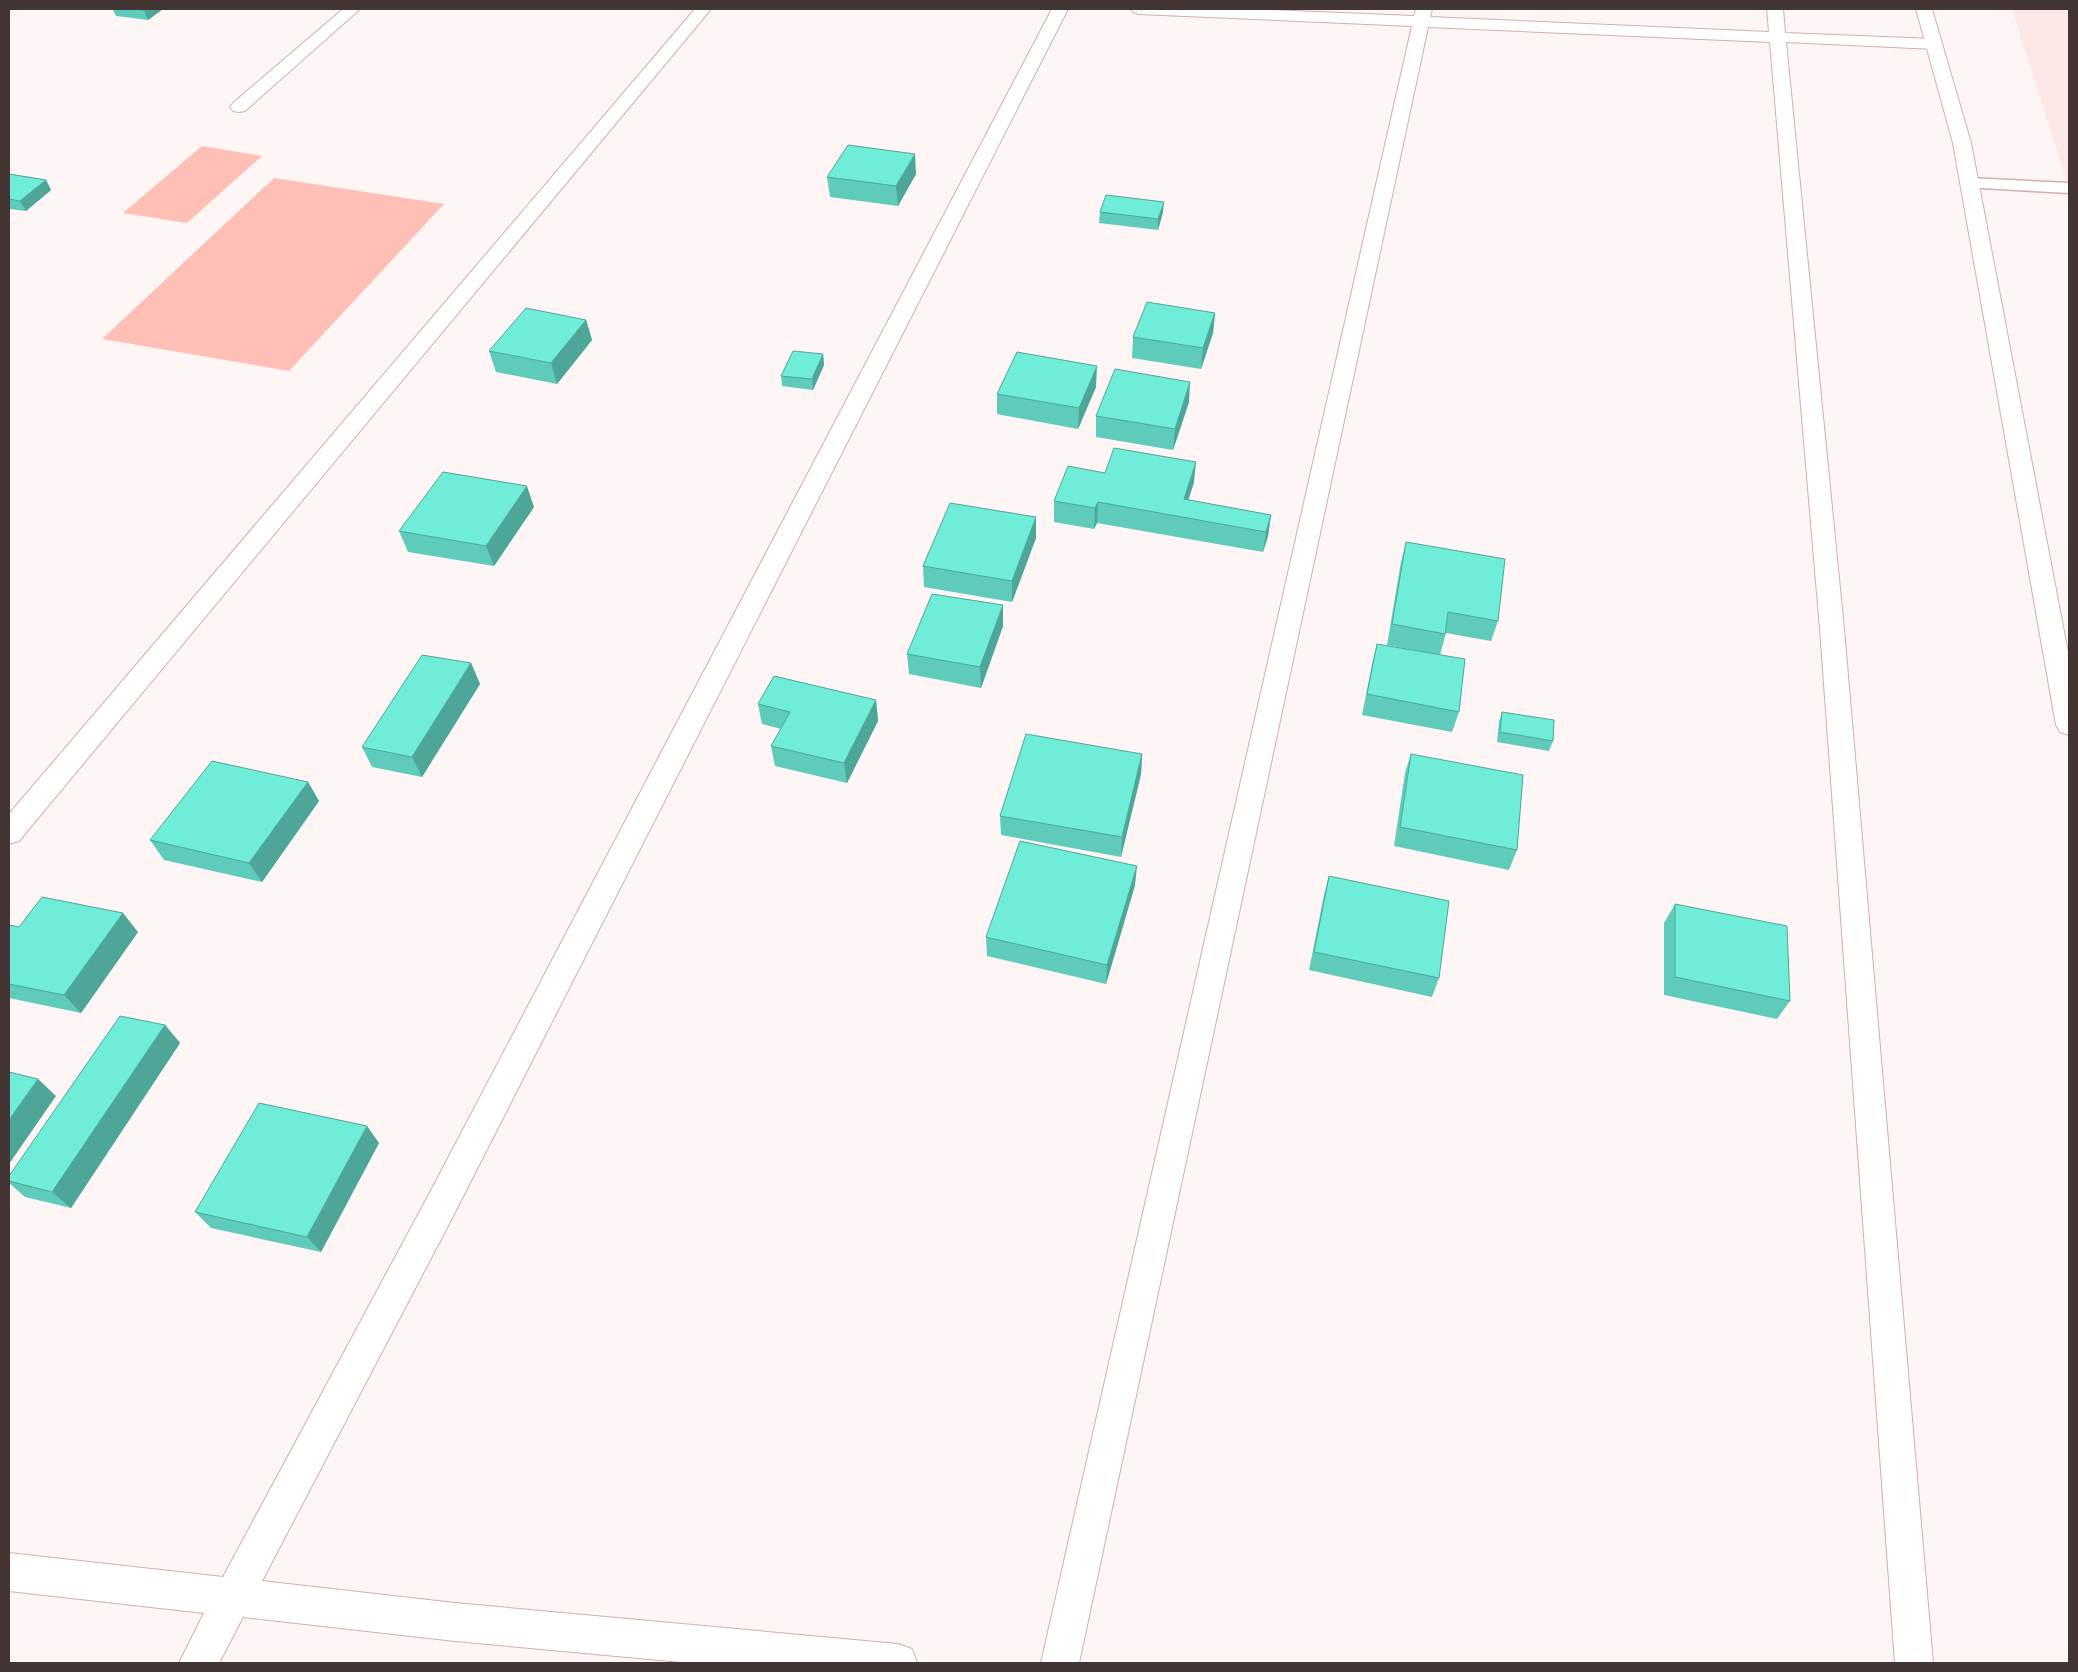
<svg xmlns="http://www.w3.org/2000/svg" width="2078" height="1672" font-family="Ubuntu,sans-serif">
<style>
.built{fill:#fbe8e6}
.green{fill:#febfb6}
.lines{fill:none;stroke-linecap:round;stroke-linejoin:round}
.lane-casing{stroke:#d1afaa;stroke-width:3}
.street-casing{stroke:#d1afaa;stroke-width:2}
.secondary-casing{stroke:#d1afaa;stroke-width:2}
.lane{fill:#fff;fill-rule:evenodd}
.street{fill:#fff;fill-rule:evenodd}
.secondary{fill:#fff;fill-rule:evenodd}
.wall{fill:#5fccbb}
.shaded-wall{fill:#4ea698}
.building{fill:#6fedd9;stroke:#4ea698}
</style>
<rect width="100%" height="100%" fill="#fef6f5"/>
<!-- built -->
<polygon class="built" points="2012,9 2069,9 2069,188"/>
<!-- green -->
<g class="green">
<polygon points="202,146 262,156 187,223 123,213"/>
<polygon points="274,178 444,204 289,371 102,339"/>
</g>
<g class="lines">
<defs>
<polygon id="lane" points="1970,178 2069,183 2069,193 1964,187 1962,183 1964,179"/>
<g id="street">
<polygon points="343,9 360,9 245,111 239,112 233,111 230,107 233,103"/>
<polygon points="695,9 711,9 19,841 9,844 9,814"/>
<polygon points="1052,9 1068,9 451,1220 262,1581 455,1603 898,1644 912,1649 917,1663 692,1663 455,1641 243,1617 219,1663 179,1663 204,1613 9,1591 9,1553 223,1577 427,1198"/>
<polygon points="1131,9 1243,9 1414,16 1416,9 1432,9 1430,17 1769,32 1767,9 1783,9 1785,33 1934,39 1940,41 1942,44 1940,47 1934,49 1786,42 1844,629 1933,1663 1895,1663 1820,629 1770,42 1428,27 1079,1663 1041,1663 1412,26 1139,14 1133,12"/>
</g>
<polygon id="secondary" points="1916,9 1932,9 1971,143 2069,658 2069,735 2060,732 2056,725 1953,143"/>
</defs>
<!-- lane casing -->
<use href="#lane" class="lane-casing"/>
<!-- street casing -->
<use href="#street" class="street-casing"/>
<!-- secondary casing -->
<use href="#secondary" class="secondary-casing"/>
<!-- lane -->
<use href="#lane" class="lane"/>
<!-- street -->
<use href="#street" class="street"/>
<!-- secondary -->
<use href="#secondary" class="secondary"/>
</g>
<!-- wall -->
<g class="wall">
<polygon points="110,9 163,9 148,20 116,16 113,10 110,10"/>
<polygon points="9,174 46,180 51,190 26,211 9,209"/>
<polygon points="916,174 898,206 830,197 827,177"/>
<polygon points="1100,212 1163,212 1158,230 1099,223"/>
<polygon points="1215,313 1213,333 1201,369 1132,358 1133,337"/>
<polygon points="586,320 592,340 557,384 496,372 489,351"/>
<polygon points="823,354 824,365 813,390 782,386 781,376"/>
<polygon points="1096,387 1078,429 997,414 997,394"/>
<polygon points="1189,402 1173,450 1096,437 1096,416"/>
<polygon points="1105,473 1194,482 1188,500 1271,515 1268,536 1263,552 1097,523 1094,529 1054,522 1054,501"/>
<polygon points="534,507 494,566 408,552 399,531"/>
<polygon points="1036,517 1036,538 1012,602 924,587 923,566"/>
<polygon points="1406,542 1498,621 1491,641 1446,633 1440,655 1387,645 1401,562"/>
<polygon points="1003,626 981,688 909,674 907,654"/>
<polygon points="1377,644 1459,712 1452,732 1362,715 1372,664"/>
<polygon points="471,663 480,684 422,777 372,767 362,747"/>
<polygon points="876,700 878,721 847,783 775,766 771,746 781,729 762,724 758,704"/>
<polygon points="1502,712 1553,741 1549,751 1497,742 1499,722"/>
<polygon points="1142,754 1141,774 1121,857 1001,835 1000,816"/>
<polygon points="1411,754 1517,850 1509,870 1394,846 1405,773"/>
<polygon points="308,782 319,801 262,882 164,860 150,840"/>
<polygon points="1329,876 1439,978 1432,997 1309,970 1324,895"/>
<polygon points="1135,885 1106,984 987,956 986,937"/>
<polygon points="1675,904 1790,1001 1777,1019 1664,995 1664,923"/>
<polygon points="9,925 19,927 138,932 81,1013 9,998"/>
<polygon points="165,1025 180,1043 71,1208 25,1197 9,1183 9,1176"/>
<polygon points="379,1143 321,1252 211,1228 195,1212"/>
</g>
<!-- shaded-wall -->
<g class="shaded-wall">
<polygon points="146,9 163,9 148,20 144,10"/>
<polygon points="915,154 916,174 898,206 896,186"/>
<polygon points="46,180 51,190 26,211 20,201"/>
<polygon points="1164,202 1163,212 1158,230 1158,219"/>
<polygon points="1215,313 1213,333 1201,369 1203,348"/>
<polygon points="586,320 592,340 557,384 551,363"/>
<polygon points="823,354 824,365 813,390 812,379"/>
<polygon points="1097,366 1096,387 1078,429 1079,408"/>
<polygon points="1190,382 1189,402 1173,450 1175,429"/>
<polygon points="1196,462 1194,482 1183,517 1184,499"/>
<polygon points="527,486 534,507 494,566 486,546"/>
<polygon points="1098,502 1097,523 1094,529 1095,508"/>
<polygon points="1271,515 1268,536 1263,552 1266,532"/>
<polygon points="1036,517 1036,538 1012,602 1012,581"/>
<polygon points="1003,605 1003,626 981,688 980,667"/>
<polygon points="471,663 480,684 422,777 412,757"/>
<polygon points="876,700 878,721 847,783 844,763"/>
<polygon points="1142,754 1141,774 1121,857 1122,837"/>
<polygon points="308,782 319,801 262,882 249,863"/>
<polygon points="1137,866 1135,885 1106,984 1107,965"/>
<polygon points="123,913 138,932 81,1013 64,995"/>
<polygon points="165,1025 180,1043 71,1208 52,1192"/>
<polygon points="38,1079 56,1096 9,1164 9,1120"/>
<polygon points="367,1126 379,1143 321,1252 307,1237"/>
</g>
<!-- building -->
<g class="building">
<polygon points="131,9 146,9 144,10"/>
<polygon points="848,145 915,154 896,186 827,177"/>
<polygon points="9,174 46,180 20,201 9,199"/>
<polygon points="1106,195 1164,202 1158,219 1100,212"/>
<polygon points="1147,302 1215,313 1203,348 1133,337"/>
<polygon points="526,308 586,320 551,363 489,351"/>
<polygon points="793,351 823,354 812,379 781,376"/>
<polygon points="1017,352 1097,366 1079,408 997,394"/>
<polygon points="1115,369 1190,382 1175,429 1096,416"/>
<polygon points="1114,448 1196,462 1184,499 1271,515 1266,532 1098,502 1095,508 1054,501 1068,466 1105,473"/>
<polygon points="443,472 527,486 486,546 399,531"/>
<polygon points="950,503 1036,517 1012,581 923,566"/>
<polygon points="1406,542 1505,559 1498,621 1448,612 1445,634 1392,624"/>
<polygon points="932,594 1003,605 980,667 907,654"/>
<polygon points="1377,644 1465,659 1459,712 1367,694"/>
<polygon points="422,655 471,663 412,757 362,747"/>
<polygon points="774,676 876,700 844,763 771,746 790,712 758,704"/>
<polygon points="1502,712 1554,720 1553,741 1500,732"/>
<polygon points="1026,734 1142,754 1122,837 1000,816"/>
<polygon points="1411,754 1523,775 1517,850 1400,827"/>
<polygon points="212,761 308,782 249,863 150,840"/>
<polygon points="1020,841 1137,866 1107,965 986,937"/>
<polygon points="1329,876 1449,901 1439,978 1314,952"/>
<polygon points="42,897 123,913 64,995 9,984 9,925 19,927"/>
<polygon points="1675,904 1787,926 1790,1001 1675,977"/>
<polygon points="120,1016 165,1025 52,1192 9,1181 9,1176"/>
<polygon points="9,1072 38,1079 9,1120"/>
<polygon points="259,1103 367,1126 307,1237 195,1212"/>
</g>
<!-- border -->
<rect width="2078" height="1672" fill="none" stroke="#433533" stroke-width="20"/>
</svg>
